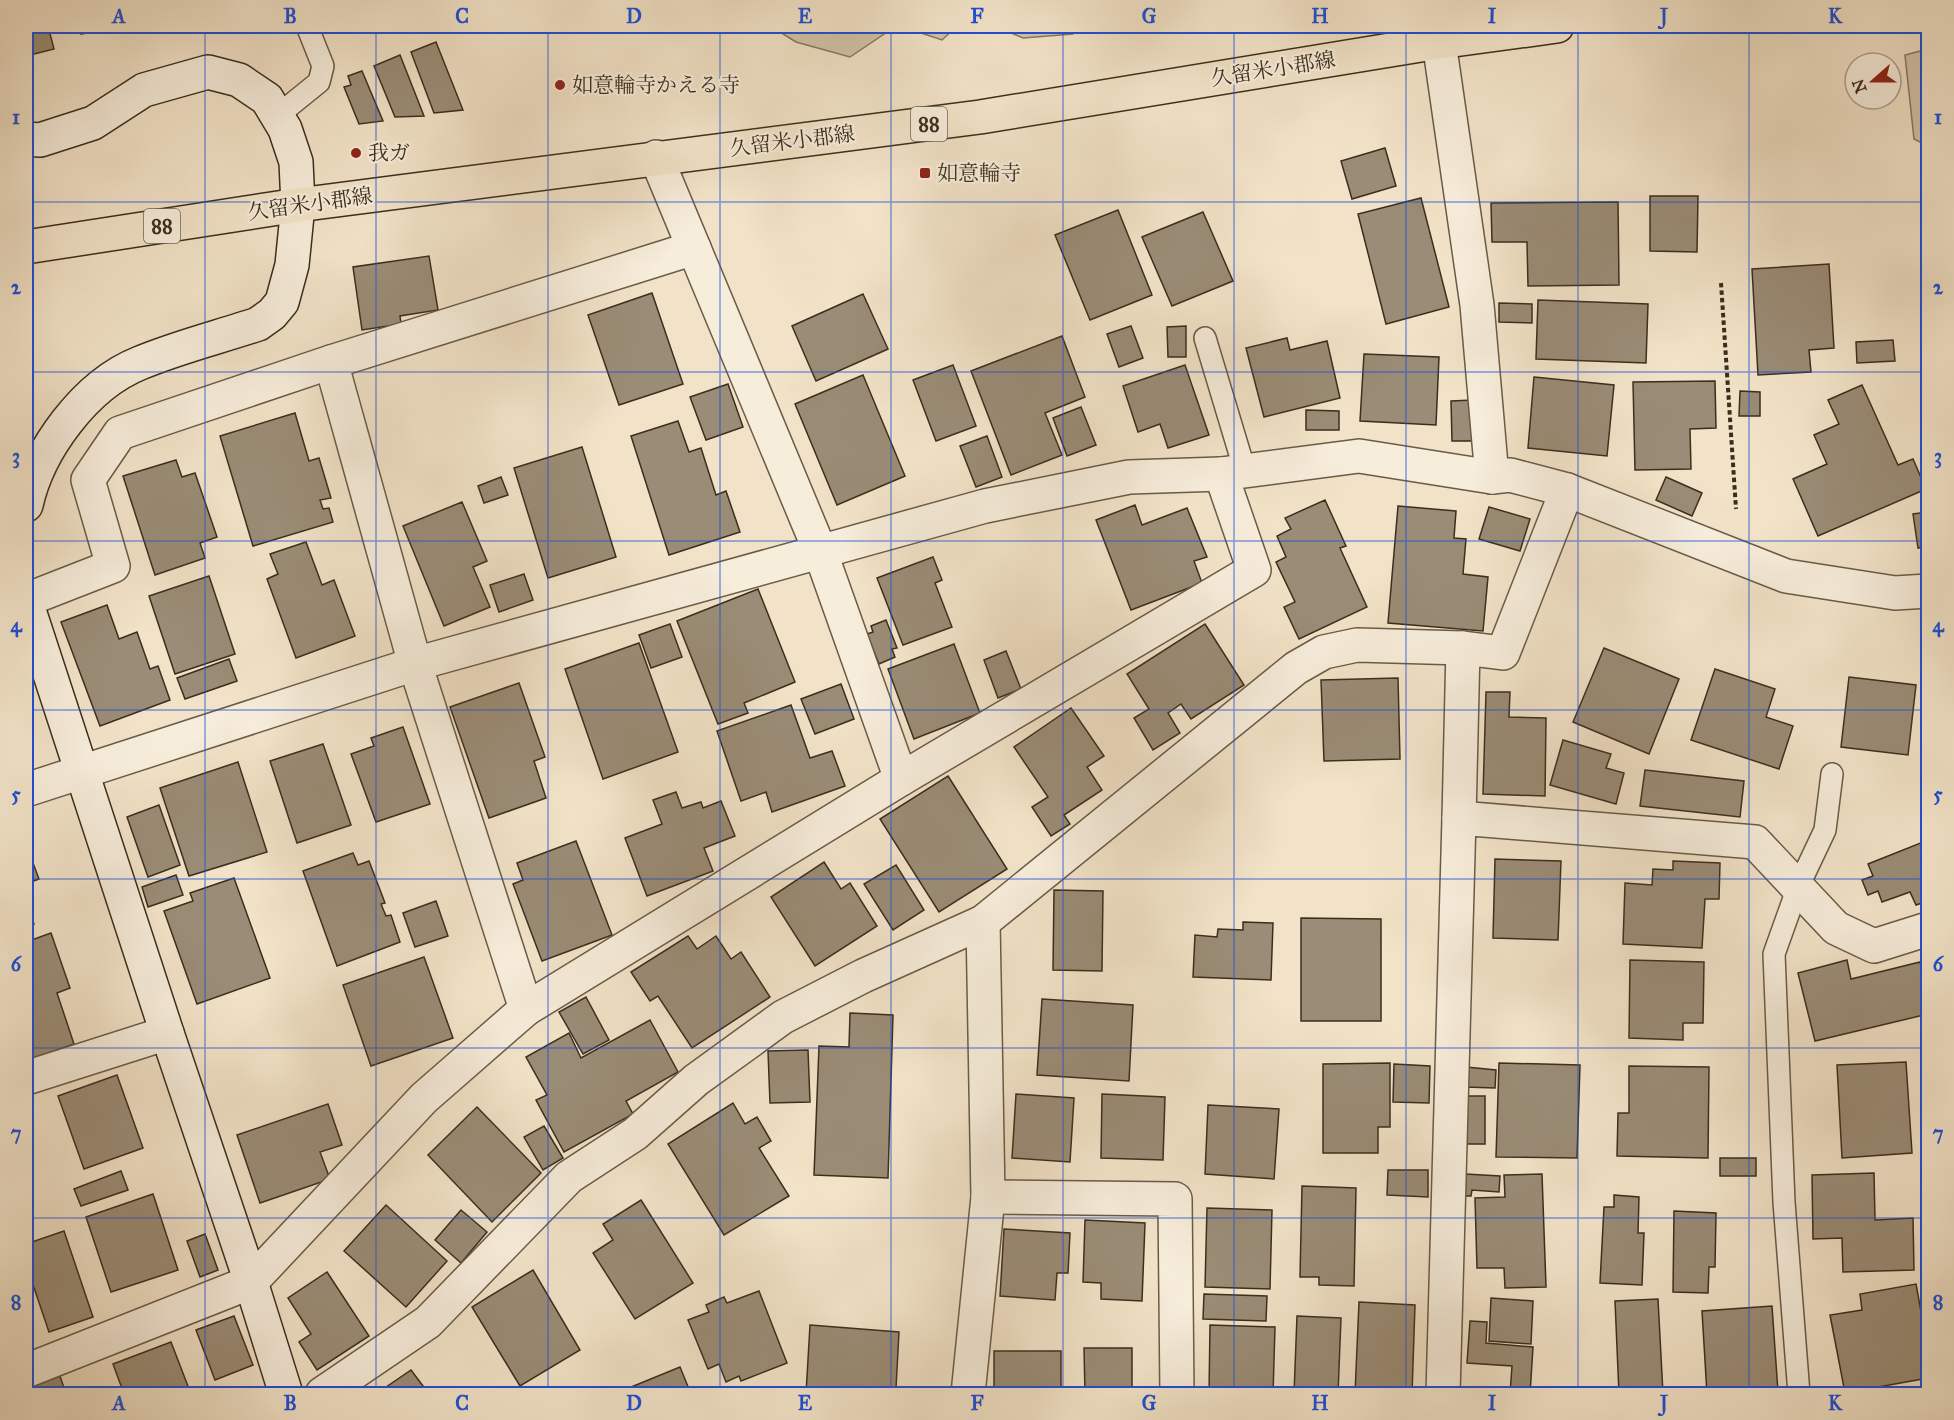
<svg xmlns="http://www.w3.org/2000/svg" width="1954" height="1420" font-family="'IM FELL Great Primer','Noto Serif JP',serif">
<style>
.green{fill:#d3c4ab;stroke:#877964;stroke-width:1.5}
.building{fill:#9a8c76;stroke:#3b2e1e;stroke-width:1.5}
.lines{fill:none;stroke-linecap:round;stroke-linejoin:round}
.lane-casing{stroke:#695b48;stroke-width:24}
.street-casing{stroke:#695b48;stroke-width:36}
.secondary-casing{stroke:#3b2e1e;stroke-width:36}
.primary-casing{stroke:#3b2e1e;stroke-width:36}
.path{stroke:#3b2e1e;stroke-width:4;stroke-dasharray:4.5 3;stroke-linecap:butt}
.lane{stroke:#f7eddb;stroke-width:21}
.street{stroke:#f7eddb;stroke-width:33}
.secondary{stroke:#f7eddb;stroke-width:33}
.primary{stroke:#f2e3c8;stroke-width:33}
.grid{fill:none;stroke:#1d4ed8;stroke-width:1.5;stroke-opacity:0.55}
.poi-dot{fill:#8f2418;stroke:#f7eddb;stroke-width:2}
.labels{text-anchor:middle;dominant-baseline:central;stroke-width:4.5;stroke-linejoin:round;paint-order:stroke}
.shield{fill:#f7eddb;stroke:#736757;stroke-width:1.5}
.shield-label{font-size:20px;font-weight:bold;fill:#3b2e1e}
.street-label{font-size:21px;fill:#3b2e1e;stroke:#f7eddb}
.poi-label{font-size:21px;fill:#3b2e1e;stroke:#f7eddb;text-anchor:start}
.neatline{fill:none;stroke:#1d4ed8;stroke-width:2}
.grid-label{font-size:20px;text-anchor:middle;font-weight:bold;fill:#1d4ed8}
</style>
<rect width="100%" height="100%" fill="#f2e3c8"/>
<filter id="stains"><feTurbulence type="fractalNoise" baseFrequency=".00333" numOctaves="4"/><feColorMatrix values="0 0 0 0 .2 0 0 0 0 .09 0 0 0 0 .02 0 0 0 .5 -.17"/></filter>
<radialGradient id="worn" r=".72"><stop offset=".6" stop-color="#630" stop-opacity="0"/><stop offset="1" stop-color="#630" stop-opacity=".3"/></radialGradient>
<!-- green -->
<g class="green">
<polygon points="770,26 896,26 850,57 796,42"/>
<polygon points="900,26 957,26 942,40"/>
<polygon points="995,26 1082,26 1073,34 1023,38"/>
<polygon points="1928,49 1928,146 1914,139 1905,55"/>
</g>
<!-- building -->
<g class="building">
<polygon points="26,26 48,26 54,49 26,56"/>
<polygon points="79,26 120,26 81,34"/>
<polygon points="436,42 463,110 434,113 411,52"/>
<polygon points="400,55 424,116 395,117 374,66"/>
<polygon points="362,71 383,121 359,124 344,87 351,85 348,76"/>
<polygon points="1385,148 1396,186 1352,199 1341,161"/>
<polygon points="1650,196 1698,196 1697,252 1650,251"/>
<polygon points="1421,198 1449,307 1386,324 1358,214"/>
<polygon points="1618,202 1619,285 1528,286 1527,242 1492,242 1491,203"/>
<polygon points="1118,210 1152,295 1090,320 1055,235"/>
<polygon points="1203,212 1233,281 1172,306 1142,237"/>
<polygon points="429,256 438,310 400,316 401,324 362,330 353,267"/>
<polygon points="1829,264 1834,348 1809,350 1811,372 1758,375 1752,269"/>
<polygon points="652,293 683,384 619,405 588,315"/>
<polygon points="863,294 888,349 816,381 792,326"/>
<polygon points="1538,300 1648,304 1646,363 1536,359"/>
<polygon points="1499,303 1532,304 1532,323 1499,322"/>
<polygon points="1131,326 1143,358 1119,367 1107,334"/>
<polygon points="1186,326 1186,357 1168,357 1167,327"/>
<polygon points="1062,336 1085,397 1045,413 1062,455 1011,475 971,371"/>
<polygon points="1287,338 1290,350 1327,341 1340,398 1264,417 1246,348"/>
<polygon points="1893,340 1895,361 1857,363 1856,342"/>
<polygon points="1364,354 1439,357 1436,425 1360,421"/>
<polygon points="953,365 976,426 936,441 913,380"/>
<polygon points="1185,365 1209,435 1168,448 1160,424 1138,432 1123,386"/>
<polygon points="863,375 905,476 837,505 795,404"/>
<polygon points="1534,377 1614,385 1607,456 1528,448"/>
<polygon points="1715,381 1716,428 1690,429 1691,469 1635,470 1633,382"/>
<polygon points="728,384 743,427 706,440 690,397"/>
<polygon points="1862,385 1898,465 1913,459 1926,489 1818,536 1793,479 1827,464 1814,435 1839,424 1828,400"/>
<polygon points="1740,391 1760,392 1760,416 1739,416"/>
<polygon points="1473,400 1475,441 1452,441 1451,401"/>
<polygon points="1081,407 1096,445 1067,456 1053,418"/>
<polygon points="1306,410 1339,411 1339,430 1306,430"/>
<polygon points="295,413 309,461 319,458 331,498 320,500 323,509 329,508 333,522 253,546 220,436"/>
<polygon points="678,421 689,452 701,448 716,495 726,491 740,532 669,555 631,436"/>
<polygon points="987,436 1002,477 976,487 960,446"/>
<polygon points="582,447 616,557 548,578 514,468"/>
<polygon points="176,460 182,477 195,473 217,537 200,543 205,558 155,575 123,476"/>
<polygon points="501,477 508,495 484,503 478,486"/>
<polygon points="1666,477 1702,493 1692,516 1656,500"/>
<polygon points="1325,500 1346,546 1340,548 1367,607 1299,639 1284,607 1295,602 1276,562 1286,557 1277,536 1291,529 1285,518"/>
<polygon points="462,502 487,561 473,567 490,607 444,626 403,526"/>
<polygon points="1135,505 1142,525 1187,508 1207,557 1194,561 1202,583 1131,610 1096,520"/>
<polygon points="1398,506 1456,511 1454,538 1466,539 1463,574 1488,577 1483,631 1388,623"/>
<polygon points="1489,507 1530,519 1520,551 1479,539"/>
<polygon points="1928,512 1928,546 1918,548 1913,514"/>
<polygon points="306,542 322,585 334,580 355,636 296,658 267,579 278,574 270,554"/>
<polygon points="933,557 942,580 935,583 952,627 903,645 877,578"/>
<polygon points="524,574 533,600 499,612 490,585"/>
<polygon points="209,576 235,654 175,674 149,596"/>
<polygon points="758,589 795,682 744,703 748,713 718,724 677,621"/>
<polygon points="107,605 119,639 137,632 150,669 158,666 170,700 100,726 61,622"/>
<polygon points="886,620 897,648 892,649 895,657 879,664 867,634 873,632 871,626"/>
<polygon points="670,624 682,657 651,668 639,635"/>
<polygon points="1205,624 1244,685 1191,719 1181,704 1168,713 1180,733 1153,750 1134,718 1149,709 1127,674"/>
<polygon points="639,643 678,752 603,779 565,669"/>
<polygon points="954,644 980,713 914,739 888,669"/>
<polygon points="1604,648 1679,679 1649,754 1573,722"/>
<polygon points="1006,651 1021,689 998,698 984,660"/>
<polygon points="229,659 237,681 185,699 177,678"/>
<polygon points="1715,669 1775,689 1766,717 1793,726 1779,769 1691,740"/>
<polygon points="1849,677 1916,685 1908,755 1841,747"/>
<polygon points="1398,678 1400,759 1324,761 1321,680"/>
<polygon points="519,683 545,757 534,761 546,798 489,818 450,707"/>
<polygon points="841,684 854,719 815,734 801,699"/>
<polygon points="1486,692 1510,692 1509,717 1546,718 1545,796 1483,794"/>
<polygon points="791,705 810,758 832,751 845,786 772,812 766,792 741,801 717,731"/>
<polygon points="1071,708 1104,756 1087,767 1102,790 1064,815 1070,824 1051,836 1032,807 1048,797 1014,747"/>
<polygon points="403,727 430,804 376,822 351,754 374,746 371,738"/>
<polygon points="1563,740 1611,754 1606,768 1624,773 1616,804 1550,785"/>
<polygon points="323,744 351,825 297,843 270,761"/>
<polygon points="238,762 267,852 189,876 160,788"/>
<polygon points="1645,770 1744,781 1740,817 1640,806"/>
<polygon points="948,776 1007,869 939,912 880,819"/>
<polygon points="676,792 682,808 701,802 703,808 721,801 735,836 704,848 713,871 647,896 625,838 662,824 653,800"/>
<polygon points="159,805 180,865 148,877 127,817"/>
<polygon points="1928,840 1928,901 1916,905 1910,892 1882,902 1878,891 1868,895 1862,880 1873,876 1868,864"/>
<polygon points="576,841 612,935 542,961 513,884 523,880 517,863"/>
<polygon points="26,844 39,879 26,884"/>
<polygon points="353,853 358,865 369,861 385,903 381,904 386,916 391,915 400,942 337,966 303,871"/>
<polygon points="1495,859 1561,861 1558,940 1493,938"/>
<polygon points="1673,861 1720,863 1719,899 1705,899 1702,948 1623,944 1625,883 1652,885 1653,869 1673,870"/>
<polygon points="824,862 841,889 850,883 877,926 815,966 771,897"/>
<polygon points="896,865 924,910 893,930 864,884"/>
<polygon points="176,875 183,895 148,907 142,887"/>
<polygon points="234,878 270,978 197,1004 164,911 193,901 190,893"/>
<polygon points="1054,890 1103,891 1102,971 1053,970"/>
<polygon points="26,901 34,924 26,927"/>
<polygon points="436,901 448,936 415,947 403,913"/>
<polygon points="1301,918 1381,919 1381,1021 1301,1021"/>
<polygon points="1243,922 1273,923 1271,980 1193,977 1195,935 1217,937 1218,929 1243,930"/>
<polygon points="51,933 70,988 57,993 74,1044 26,1061 26,942"/>
<polygon points="688,936 697,949 716,936 731,959 741,952 770,997 692,1048 658,996 650,1001 631,972"/>
<polygon points="424,957 453,1038 371,1066 343,985"/>
<polygon points="1630,960 1704,962 1703,1023 1683,1023 1683,1040 1629,1038"/>
<polygon points="1847,960 1851,979 1920,962 1928,997 1928,1014 1815,1041 1798,973"/>
<polygon points="586,997 609,1040 583,1054 559,1012"/>
<polygon points="1042,999 1133,1005 1129,1081 1037,1075"/>
<polygon points="850,1013 893,1015 888,1178 814,1175 819,1046 849,1047"/>
<polygon points="650,1020 678,1072 626,1101 633,1114 564,1152 536,1100 547,1095 526,1057 569,1033 581,1058"/>
<polygon points="808,1050 810,1102 770,1103 768,1051"/>
<polygon points="1906,1062 1912,1153 1842,1158 1837,1065"/>
<polygon points="1390,1063 1390,1127 1378,1127 1378,1153 1323,1153 1323,1064"/>
<polygon points="1499,1063 1580,1065 1577,1158 1496,1157"/>
<polygon points="1394,1064 1430,1066 1429,1103 1393,1102"/>
<polygon points="1629,1066 1709,1067 1708,1158 1617,1156 1618,1113 1629,1113"/>
<polygon points="1466,1067 1496,1070 1495,1088 1465,1087"/>
<polygon points="117,1075 143,1148 84,1169 58,1096"/>
<polygon points="1016,1094 1074,1098 1070,1162 1012,1158"/>
<polygon points="1102,1094 1165,1097 1163,1160 1101,1158"/>
<polygon points="1465,1096 1485,1096 1485,1144 1464,1144"/>
<polygon points="733,1103 745,1124 757,1117 771,1141 759,1148 789,1196 724,1235 668,1144"/>
<polygon points="328,1104 342,1145 320,1152 330,1179 260,1203 237,1135"/>
<polygon points="1208,1105 1279,1109 1274,1179 1205,1174"/>
<polygon points="477,1107 541,1173 492,1222 428,1155"/>
<polygon points="544,1126 563,1158 543,1170 524,1137"/>
<rect x="1720" y="1158" width="36" height="18"/>
<polygon points="1388,1170 1428,1170 1428,1197 1387,1195"/>
<polygon points="121,1171 128,1190 81,1206 74,1189"/>
<polygon points="1874,1173 1875,1220 1913,1218 1914,1270 1843,1272 1842,1238 1813,1239 1812,1175"/>
<polygon points="1465,1174 1500,1176 1499,1192 1472,1190 1471,1196 1464,1196"/>
<polygon points="1542,1174 1546,1287 1505,1288 1504,1268 1477,1268 1475,1198 1505,1197 1504,1175"/>
<polygon points="1302,1186 1356,1188 1354,1286 1319,1285 1319,1277 1300,1277"/>
<polygon points="153,1194 178,1270 111,1292 86,1217"/>
<polygon points="1614,1195 1639,1197 1638,1233 1644,1233 1642,1285 1600,1283 1604,1207 1614,1207"/>
<polygon points="641,1200 693,1283 635,1319 593,1253 613,1240 603,1224"/>
<polygon points="386,1205 447,1261 406,1307 344,1251"/>
<polygon points="1207,1208 1272,1210 1270,1289 1205,1287"/>
<polygon points="461,1210 487,1232 461,1263 435,1240"/>
<polygon points="1674,1211 1716,1213 1715,1267 1709,1267 1708,1293 1673,1292"/>
<polygon points="1085,1220 1145,1223 1142,1301 1101,1299 1101,1283 1083,1282"/>
<polygon points="1004,1229 1070,1233 1068,1273 1057,1273 1055,1300 1000,1296"/>
<polygon points="64,1231 93,1317 49,1332 26,1264 26,1244"/>
<polygon points="205,1234 218,1270 200,1277 187,1241"/>
<polygon points="533,1270 580,1350 520,1386 472,1307"/>
<polygon points="327,1272 369,1336 317,1370 299,1342 311,1334 288,1298"/>
<polygon points="1916,1284 1928,1350 1928,1378 1845,1393 1830,1315 1862,1310 1860,1294"/>
<polygon points="759,1291 787,1363 741,1381 739,1376 726,1382 719,1364 708,1369 688,1320 709,1312 706,1305 724,1297 727,1303"/>
<polygon points="1204,1294 1267,1296 1266,1321 1203,1319"/>
<polygon points="26,1298 32,1315 26,1318"/>
<polygon points="1491,1298 1533,1301 1531,1344 1489,1341"/>
<polygon points="1658,1299 1663,1394 1619,1394 1615,1301"/>
<polygon points="1359,1302 1415,1305 1412,1394 1355,1394"/>
<polygon points="1772,1306 1778,1392 1707,1394 1702,1311"/>
<polygon points="234,1316 253,1365 215,1380 196,1330"/>
<polygon points="1297,1316 1341,1318 1338,1394 1294,1394"/>
<polygon points="1470,1321 1487,1322 1486,1343 1533,1347 1530,1394 1510,1394 1512,1366 1467,1363"/>
<polygon points="810,1325 899,1332 896,1388 880,1387 879,1394 806,1394"/>
<polygon points="1210,1325 1275,1327 1273,1394 1209,1394"/>
<polygon points="171,1342 191,1394 124,1394 113,1364"/>
<polygon points="1084,1348 1132,1348 1132,1394 1085,1394"/>
<rect x="994" y="1351" width="67" height="43"/>
<polygon points="680,1367 691,1394 626,1394 624,1390"/>
<polygon points="411,1370 429,1394 376,1394"/>
<polygon points="60,1376 66,1394 26,1394 26,1389"/>
</g>
<g class="lines">
<defs>
<g id="lane">
<polyline points="277,116 319,82 323,66 307,26"/>
<polyline points="1205,338 1245,471"/>
<polyline points="1799,1394 1784,1202 1774,954 1798,887 1825,830 1832,774"/>
</g>
<g id="street">
<polyline points="1439,42 1477,305 1492,477"/>
<polyline points="656,157 820,551 901,779"/>
<polyline points="331,362 415,664 526,1009"/>
<polyline points="26,600 113,566 88,480 120,433 331,362 694,248"/>
<polyline points="26,790 415,664 985,506 1129,477 1221,474 1359,456 1492,477 1510,475 1567,490 1786,576 1895,593 1928,591"/>
<polyline points="1459,818 1463,648 1503,653 1567,490"/>
<polyline points="26,1078 167,1033"/>
<polyline points="988,1197 1175,1199 1177,1394"/>
<polyline points="26,1371 251,1282 424,1098 526,1009 901,779 1254,570 1221,474"/>
<polyline points="322,1394 428,1322 569,1177 635,1134 696,1080 783,1017 863,976 983,922 1296,668 1324,652 1357,645 1463,648"/>
<polyline points="968,1394 988,1197 983,922"/>
<polyline points="1443,1394 1459,818 1755,842 1836,928 1874,946 1928,929"/>
</g>
<g id="secondary">
<path d="M26 139 40 140 93 123 144 90 208 72 239 80 267 99 285 129 296 162 298 205 292 265 282 302 272 314 258 324C219 337 178 347 140 363 85 385 38 450 26 505"/>
<polyline points="26,601 167,1033 251,1282 286,1394"/>
</g>
<polyline id="primary" points="26,247 298,205 980,117 1439,42 1557,26"/>
</defs>
<!-- lane casing -->
<use href="#lane" class="lane-casing"/>
<!-- street casing -->
<use href="#street" class="street-casing"/>
<!-- secondary casing -->
<use href="#secondary" class="secondary-casing"/>
<!-- primary casing -->
<use href="#primary" class="primary-casing"/>
<!-- path -->
<polyline class="path" points="1721,283 1736,509"/>
<!-- lane -->
<use href="#lane" class="lane"/>
<!-- street -->
<use href="#street" class="street"/>
<!-- secondary -->
<use href="#secondary" class="secondary"/>
<!-- primary -->
<use href="#primary" class="primary"/>
</g>
<!-- grid -->
<path class="grid" d="M205 26V1394M376 26V1394M548 26V1394M720 26V1394M891 26V1394M1063 26V1394M1234 26V1394M1406 26V1394M1578 26V1394M1749 26V1394M26 202H1928M26 372H1928M26 541H1928M26 710H1928M26 879H1928M26 1048H1928M26 1218H1928"/>
<!-- markers -->
<g class="poi-dot">
<circle cx="560" cy="85" r="6"/>
<circle cx="356" cy="153" r="6"/>
<rect x="919" y="167" width="12" height="12" rx="3"/>
</g>
<g class="labels">
<!-- shield labels -->
<g class="shield">
<rect x="911" y="107" width="36" height="34" rx="4.5"/>
<rect x="144" y="209" width="36" height="34" rx="4.5"/>
</g>
<g class="shield-label">
<text x="929" y="124">88</text>
<text x="162" y="226">88</text>
</g>
<!-- street labels -->
<g class="street-label">
<text transform="translate(1273 69) rotate(-9)">久留米小郡線</text>
<text transform="translate(792 141) rotate(-7)">久留米小郡線</text>
<text transform="translate(310 204) rotate(-8)">久留米小郡線</text>
</g>
<!-- poi labels -->
<g class="poi-label">
<text x="572" y="85">如意輪寺かえる寺</text>
<text x="368" y="153">我ガ</text>
<text x="937" y="173">如意輪寺</text>
</g>
</g>
<!-- margin -->
<rect width="1954" height="1420" fill="none" stroke="#f2e3c8" stroke-width="66"/>
<!-- north arrow -->
<g transform="translate(1873 81) rotate(249)"><circle r="28" fill="#f7eddb" stroke="#aca18f" stroke-width="1.5"/>
<path d="M0-4.5L10 22L0 15L-10 22Z" fill="#8f2418"/>
<text y="-9" font-size="16" font-weight="bold" text-anchor="middle" fill="#3b2e1e">N</text>
</g>
<rect x="33" y="33" width="1888" height="1354" class="neatline"/>
<g class="grid-label">
<text x="119" y="23">A</text>
<text x="290" y="23">B</text>
<text x="462" y="23">C</text>
<text x="634" y="23">D</text>
<text x="805" y="23">E</text>
<text x="977" y="23">F</text>
<text x="1149" y="23">G</text>
<text x="1320" y="23">H</text>
<text x="1492" y="23">I</text>
<text x="1664" y="23">J</text>
<text x="1835" y="23">K</text>
<text x="16" y="124">1</text>
<text x="1938" y="124">1</text>
<text x="16" y="294">2</text>
<text x="1938" y="294">2</text>
<text x="16" y="463">3</text>
<text x="1938" y="463">3</text>
<text x="16" y="632">4</text>
<text x="1938" y="632">4</text>
<text x="16" y="801">5</text>
<text x="1938" y="801">5</text>
<text x="16" y="971">6</text>
<text x="1938" y="971">6</text>
<text x="16" y="1140">7</text>
<text x="1938" y="1140">7</text>
<text x="16" y="1309">8</text>
<text x="1938" y="1309">8</text>
<text x="119" y="1410">A</text>
<text x="290" y="1410">B</text>
<text x="462" y="1410">C</text>
<text x="634" y="1410">D</text>
<text x="805" y="1410">E</text>
<text x="977" y="1410">F</text>
<text x="1149" y="1410">G</text>
<text x="1320" y="1410">H</text>
<text x="1492" y="1410">I</text>
<text x="1664" y="1410">J</text>
<text x="1835" y="1410">K</text>
</g>
<rect width="100%" height="100%" filter="url(#stains)"/>
<rect width="100%" height="100%" fill="url(#worn)"/>
</svg>
